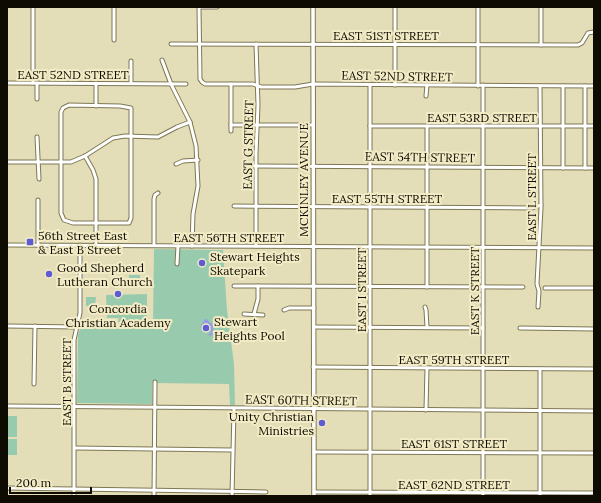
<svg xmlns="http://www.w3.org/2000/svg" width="601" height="503" font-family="Lora,serif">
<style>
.green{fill:#98cbae}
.water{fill:#969ce2}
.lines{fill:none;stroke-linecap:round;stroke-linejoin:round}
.minor-casing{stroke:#7d7754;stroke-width:5}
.major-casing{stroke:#7d7754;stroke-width:5.5}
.minor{stroke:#fff;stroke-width:3}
.major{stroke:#fff;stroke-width:3.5}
.poi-dot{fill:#5e5cd5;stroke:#f2ebc5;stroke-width:1.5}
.labels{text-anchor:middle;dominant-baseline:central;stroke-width:4;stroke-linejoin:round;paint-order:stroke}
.street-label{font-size:12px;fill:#0e0c02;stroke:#f2ebc5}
.poi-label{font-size:12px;fill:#0e0c02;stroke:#f2ebc5;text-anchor:start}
</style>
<rect width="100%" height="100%" fill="#e4deb8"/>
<!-- green -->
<g class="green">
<polygon points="154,249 223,250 227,310 234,364 235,405 230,405 229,384 152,383 152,404 77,403 78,335 81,326 153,326"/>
<rect x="129" y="275" width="11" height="11"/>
<polygon points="147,294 147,320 146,321 118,322 119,318 107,318 106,295"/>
<polygon points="86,297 96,297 95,306 86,306"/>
<rect x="7" y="416" width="10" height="21"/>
<rect x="7" y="439" width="10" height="16"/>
</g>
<!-- water -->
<polygon class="water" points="205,319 208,320 210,323 216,324 215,327 212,328 214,329 213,334 210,336 208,335 211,332 211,329 209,332 200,328"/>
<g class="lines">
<defs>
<g id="minor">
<polyline points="33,7 33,83"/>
<polyline points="114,7 114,40"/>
<polyline points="217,7 199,7 200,79 202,82 205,84 253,84 261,87 295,87 313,84 594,86"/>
<polyline points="395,7 395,85"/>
<polyline points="478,7 478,86"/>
<polyline points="171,44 578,45 582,43 588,33 594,32"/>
<polyline points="256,44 258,105 256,154 256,246"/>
<polyline points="541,45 541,7"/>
<polyline points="162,60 171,84 190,122 196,146 198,186 193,214 192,246"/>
<polyline points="7,83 186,84"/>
<polyline points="37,83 37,99"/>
<polyline points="131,83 131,61"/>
<polyline points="231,84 231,131"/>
<polyline points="370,85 370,496"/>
<polyline points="483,85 483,496"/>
<polyline points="426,96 427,85"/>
<polygon points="69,105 120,106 131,108 131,218 129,223 73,223 64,220 61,213 61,112 63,108"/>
<polyline points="96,106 96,83"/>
<polyline points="231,125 313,125"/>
<polyline points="370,126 594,126"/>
<polyline points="37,137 39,179"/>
<polyline points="85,156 93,170 96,179 96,245"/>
<polyline points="7,162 71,162 85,156 113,138 125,136 158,137 177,127 190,122"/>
<polyline points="176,164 183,161 198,160"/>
<polyline points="246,166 594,168"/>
<polyline points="563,168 563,86"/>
<polyline points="585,168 585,86"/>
<polyline points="38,200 38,245"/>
<polyline points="234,206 532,208 541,205"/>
<polyline points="7,245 594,248"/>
<polyline points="154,245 154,199 155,195 158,193"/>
<polyline points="177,264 178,246"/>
<polyline points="234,286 523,287"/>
<polyline points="427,287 427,126"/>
<polyline points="545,288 594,288"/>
<polyline points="425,307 426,310 427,327"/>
<polyline points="538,307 539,291 537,284 541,208 540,86"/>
<polyline points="284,310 289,308 314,308"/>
<polyline points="244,314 263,315"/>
<polyline points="254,314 258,299 258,286"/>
<polyline points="7,326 77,327"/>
<polyline points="314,327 483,328"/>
<polyline points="520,328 594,329"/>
<polyline points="313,367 594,369"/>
<polyline points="540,369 540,496"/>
<polyline points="34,384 35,326"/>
<polyline points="7,406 594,411"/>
<polyline points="426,410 427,368"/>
<polyline points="75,448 232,450"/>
<polyline points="314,452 594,453"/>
<polyline points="7,488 266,492"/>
<polyline points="314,492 594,493"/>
<polyline points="74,496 74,340 80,313 80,245"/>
<polyline points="154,496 155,382"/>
<polyline points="232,496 234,409"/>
</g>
<polyline id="major" points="313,7 314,496"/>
</defs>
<!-- minor casing -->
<use href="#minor" class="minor-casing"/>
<!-- major casing -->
<use href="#major" class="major-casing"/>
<!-- minor -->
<use href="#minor" class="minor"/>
<!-- major -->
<use href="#major" class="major"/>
</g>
<!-- markers -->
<g class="poi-dot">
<rect x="26" y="238" width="8" height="8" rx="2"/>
<circle cx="202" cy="263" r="4"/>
<circle cx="49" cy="274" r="4"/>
<circle cx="118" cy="294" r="4"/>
<circle cx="206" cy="328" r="4"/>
<circle cx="322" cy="423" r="4"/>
</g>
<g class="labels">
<!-- street labels -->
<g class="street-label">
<text x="386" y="35">EAST 51ST STREET</text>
<text x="73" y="74">EAST 52ND STREET</text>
<text transform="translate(397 76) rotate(1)">EAST 52ND STREET</text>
<text x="482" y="117">EAST 53RD STREET</text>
<text transform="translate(248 145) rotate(-89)">EAST G STREET</text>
<text transform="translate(420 157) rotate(1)">EAST 54TH STREET</text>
<text transform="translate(303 180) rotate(-90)">MCKINLEY AVENUE</text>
<text transform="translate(531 197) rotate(-90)">EAST L STREET</text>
<text x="387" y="198">EAST 55TH STREET</text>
<text x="229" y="237">EAST 56TH STREET</text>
<text transform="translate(361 290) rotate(-90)">EAST I STREET</text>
<text transform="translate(474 291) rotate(-90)">EAST K STREET</text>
<text x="454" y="359">EAST 59TH STREET</text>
<text transform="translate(66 382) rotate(-90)">EAST B STREET</text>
<text transform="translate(301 400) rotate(1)">EAST 60TH STREET</text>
<text x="454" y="443">EAST 61ST STREET</text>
<text x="454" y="484">EAST 62ND STREET</text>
</g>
<!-- poi labels -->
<g class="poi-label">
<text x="38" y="235">56th Street East<tspan x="38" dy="14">&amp; East B Street</tspan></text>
<text x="210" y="256">Stewart Heights<tspan x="210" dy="14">Skatepark</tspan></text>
<text x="57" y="267">Good Shepherd<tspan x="57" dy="14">Lutheran Church</tspan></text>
<text x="118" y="308" text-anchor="middle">Concordia<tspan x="118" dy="14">Christian Academy</tspan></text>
<text x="214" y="321">Stewart<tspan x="214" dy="14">Heights Pool</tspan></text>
<text x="314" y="416" text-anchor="end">Unity Christian<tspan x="314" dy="14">Ministries</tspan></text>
</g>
</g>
<!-- border -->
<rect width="601" height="503" fill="none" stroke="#0e0c02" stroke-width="16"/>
<!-- scale -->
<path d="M10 487v6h81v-6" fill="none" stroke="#0e0c02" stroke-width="2"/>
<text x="16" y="487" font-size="12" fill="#0e0c02" stroke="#f2ebc5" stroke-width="3" paint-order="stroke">200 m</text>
</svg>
